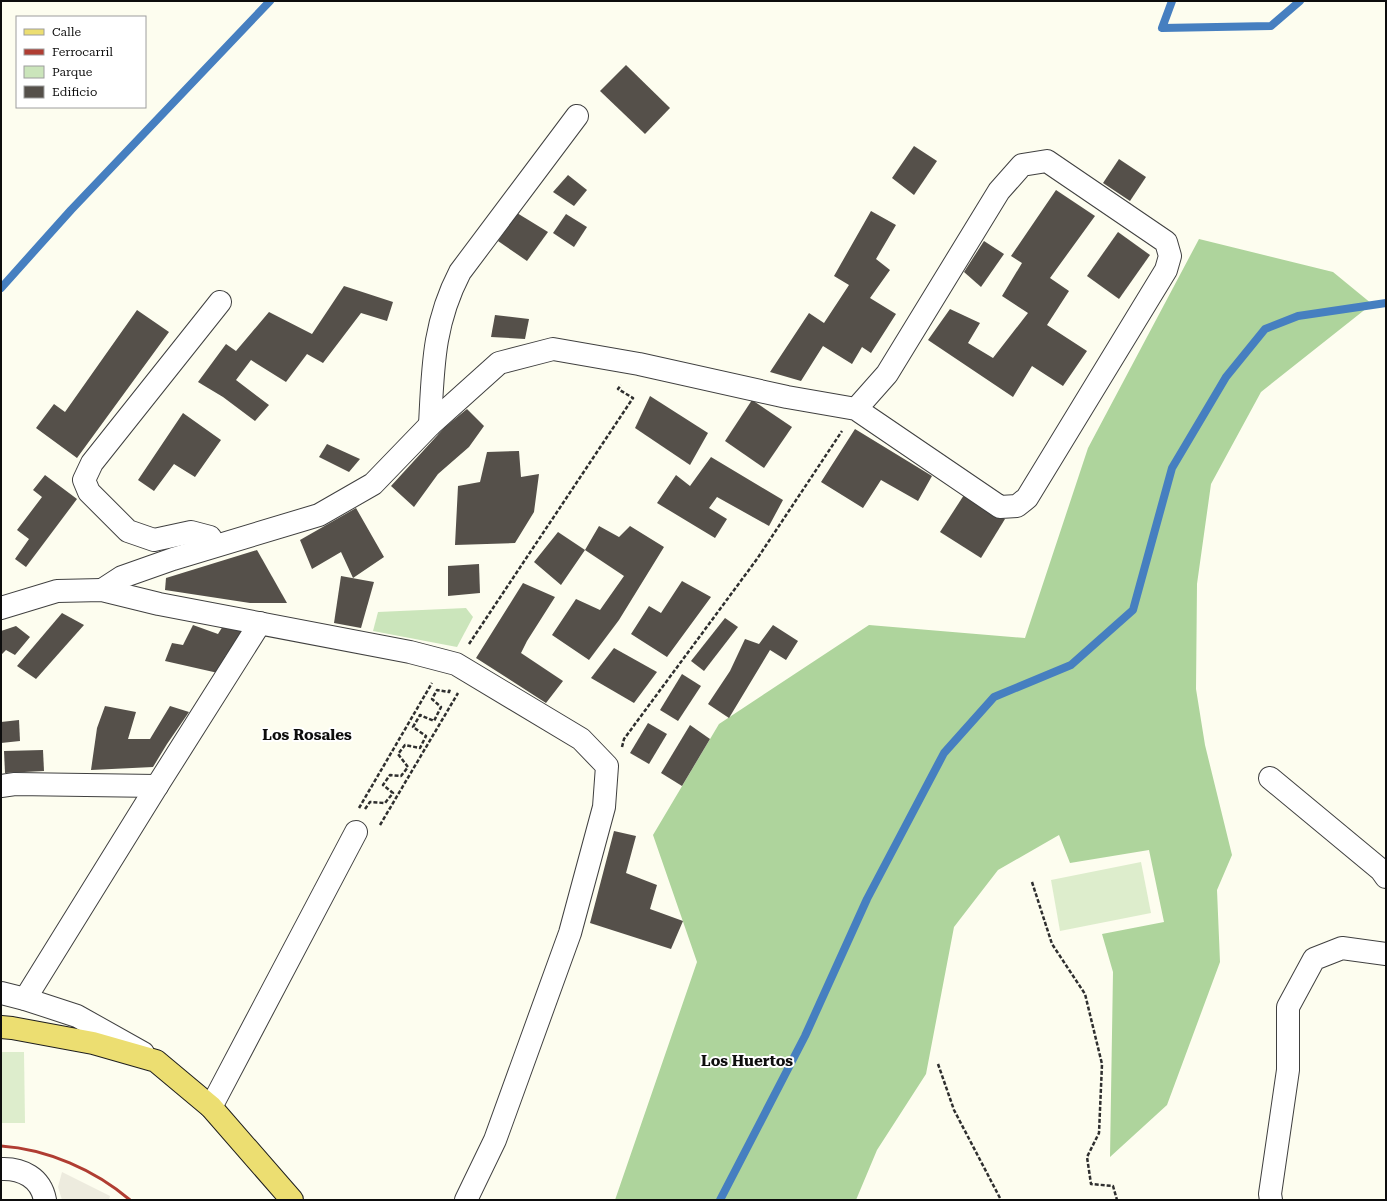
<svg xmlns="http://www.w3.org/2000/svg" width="1387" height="1201" font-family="'Roboto Serif',serif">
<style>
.green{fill:#cbe5bb}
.forest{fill:#aed49c}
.pitch{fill:#ddedcc}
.plaza{fill:#edebde}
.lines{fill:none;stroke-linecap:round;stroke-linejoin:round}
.stream{stroke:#467fc0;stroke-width:8}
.building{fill:#55504a}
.minor-casing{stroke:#404040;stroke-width:24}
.major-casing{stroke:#1e1e1e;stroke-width:24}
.path{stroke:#2f2f2f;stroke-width:2.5;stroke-dasharray:4 2;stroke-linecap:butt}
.minor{stroke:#fff;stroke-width:22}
.major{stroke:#ecde71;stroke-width:22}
.rail{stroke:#b03d32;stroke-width:3}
.labels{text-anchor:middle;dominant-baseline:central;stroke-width:4;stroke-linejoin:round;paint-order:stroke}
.neighbourhood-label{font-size:15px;font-weight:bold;fill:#0d0d0d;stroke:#fff}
</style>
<rect width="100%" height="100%" fill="#fdfdef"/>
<!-- green -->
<polygon class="green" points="466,608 473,617 457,647 373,631 378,612"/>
<!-- forest -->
<polygon class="forest" points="1199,239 1333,272 1372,304 1261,392 1211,484 1197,584 1196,689 1205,745 1232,855 1217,890 1220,962 1167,1105 1110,1157 1113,972 1102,934 1164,922 1149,850 1070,863 1059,835 998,870 954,927 926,1074 877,1150 856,1200 615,1200 697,962 653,835 719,724 869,625 1025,638 1088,448"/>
<!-- pitch -->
<g class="pitch">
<polygon points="1141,862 1151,913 1060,931 1051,880"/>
<polygon points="1,1052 24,1052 25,1123 1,1123"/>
</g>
<!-- plaza -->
<polygon class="plaza" points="62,1172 110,1196 109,1200 62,1200 58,1187"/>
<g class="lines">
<!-- stream -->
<g class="stream">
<polyline points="1172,1 1162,28 1271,26 1300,1"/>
<polyline points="1,288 71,210 270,1"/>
<polyline points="720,1200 805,1036 867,899 944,753 994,697 1071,665 1133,610 1172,468 1226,377 1265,329 1298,316 1386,303"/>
</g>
</g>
<!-- building -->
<g class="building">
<polygon points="626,65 670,108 645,134 600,91"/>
<polygon points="914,146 937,161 914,195 892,178"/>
<polygon points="1119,159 1146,177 1130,201 1103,183"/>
<polygon points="568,175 587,190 574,206 553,192"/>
<polygon points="1056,190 1095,216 1050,278 1069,291 1047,325 1087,351 1063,386 1032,366 1013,397 928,340 950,309 980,323 968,343 993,358 1028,313 1002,296 1022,263 1011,256"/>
<polygon points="871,211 896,225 876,259 890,270 870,298 896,314 871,353 862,347 852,364 823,346 801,381 770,372 809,313 824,323 849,285 834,276"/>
<polygon points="517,213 548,232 527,261 498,241"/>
<polygon points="566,214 587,227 574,247 553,233"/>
<polygon points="1118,232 1150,255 1119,299 1087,276"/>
<polygon points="984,241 1004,254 981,287 964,272"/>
<polygon points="344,286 393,302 387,321 361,313 323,363 307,354 286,382 251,360 236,380 269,405 255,421 223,397 198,382 226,344 236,351 269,312 312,334"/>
<polygon points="137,310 169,332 77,458 36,428 54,404 65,412"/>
<polygon points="495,315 529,319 525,339 491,337"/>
<polygon points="650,396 708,433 690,465 635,428"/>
<polygon points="752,400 792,427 764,468 725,441"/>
<polygon points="467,409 484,426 469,447 438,474 414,507 391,486 445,427"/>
<polygon points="183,413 221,440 195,477 174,464 154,491 138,480"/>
<polygon points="855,429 932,476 918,501 881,480 863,508 821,482"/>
<polygon points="327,444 360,459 349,472 319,457"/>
<polygon points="519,451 521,477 539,474 534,512 515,543 455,545 458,486 480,482 487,452"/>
<polygon points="711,457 783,500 769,526 717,497 709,508 727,519 715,538 657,503 676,475 690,486"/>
<polygon points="45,475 77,499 26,567 15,559 29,539 17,530 42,497 33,490"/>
<polygon points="964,495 1005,519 981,558 940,532"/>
<polygon points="356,508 384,557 353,578 341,552 312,569 300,540"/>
<polygon points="599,526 619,537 630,526 664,547 619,620 589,660 552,635 576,599 600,610 624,576 585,550 561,585 534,562 558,532 585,550"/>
<polygon points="257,550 287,603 250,603 165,590 166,578"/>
<polygon points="479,564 480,593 448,596 448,566"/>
<polygon points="341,576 374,582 361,628 334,623"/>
<polygon points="682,581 711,597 667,657 631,634 649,606 661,613"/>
<polygon points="523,583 555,597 527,641 521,653 563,681 546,703 476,658"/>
<polygon points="62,613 84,625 36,679 17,666"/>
<polygon points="725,618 738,627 704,671 691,661"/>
<polygon points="193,625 218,634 223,626 245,632 226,655 218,673 165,661 172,643 183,645"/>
<polygon points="773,625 798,641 786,660 770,650 729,718 708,704 730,671 745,639 759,644"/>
<polygon points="16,626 30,637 15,655 6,650 1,655 1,631"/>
<polygon points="614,648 657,672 634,703 591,678"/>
<polygon points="682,674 701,686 678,721 660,710"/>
<polygon points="105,706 136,712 128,739 150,739 170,706 189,712 167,744 153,767 91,770 97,728"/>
<polygon points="19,720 20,741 1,743 1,722"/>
<polygon points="648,723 667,734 649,764 630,753"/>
<polygon points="690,725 710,739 682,786 661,773"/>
<polygon points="43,750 44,771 5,773 4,751"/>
<polygon points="614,831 636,836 626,873 657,885 650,909 683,921 671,949 590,923"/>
</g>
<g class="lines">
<defs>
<g id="minor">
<path d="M430 425C433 367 433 324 460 272L577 116"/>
<polyline points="215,545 210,537 191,532 154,540 128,531 89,492 84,480 92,463 220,302"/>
<polyline points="102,590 122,577 173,559 319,515 373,484 430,425 499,363 553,349 639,364 787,397 856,409 887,374 999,191 1022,165 1047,161 1166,242 1170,256 1166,270 1027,498 1017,506 1000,507 856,409"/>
<polyline points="1,608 57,591 102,590 159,604 410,652 456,664 581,739 607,766 604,807 570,933 495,1140 466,1200"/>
<polyline points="1270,778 1381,870 1386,877"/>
<polyline points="1,786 15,784 157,786"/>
<polyline points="1,993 25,999 77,1016 143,1053"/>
<polyline points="25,999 157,786 260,623"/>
<polyline points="211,1107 356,832"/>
<path d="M1 1169C22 1168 41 1178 45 1200"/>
<polyline points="1271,1200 1270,1194 1288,1070 1288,1007 1314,959 1342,948 1386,954"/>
</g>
<polyline id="major" points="1,1027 12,1028 93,1043 156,1061 211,1107 292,1200"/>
</defs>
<!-- minor casing -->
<use href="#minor" class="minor-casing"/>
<!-- major casing -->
<use href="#major" class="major-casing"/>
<!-- path -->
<g class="path">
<polyline points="469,644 633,398 618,389 621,385"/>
<polyline points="622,747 624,739 757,559 842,431"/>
<polyline points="359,808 432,683"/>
<polyline points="365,809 370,802 385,803 393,793 383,785 390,775 401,776 408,767 398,754 405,745 420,748 426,736 413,727 420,715 434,721 441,707 432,699 437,690 449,692 450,689"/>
<polyline points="380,825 458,693"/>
<polyline points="1032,882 1052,944 1085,994 1102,1064 1099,1133 1087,1157 1091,1184 1113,1186 1117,1200"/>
<polyline points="938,1064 954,1110 1001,1200"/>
</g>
<!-- minor -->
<use href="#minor" class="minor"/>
<!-- major -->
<use href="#major" class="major"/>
<!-- rail -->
<path class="rail" d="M1 1146C47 1149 95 1170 130 1200"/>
</g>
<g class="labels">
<!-- neighbourhood labels -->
<g class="neighbourhood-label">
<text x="307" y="735">Los Rosales</text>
<text x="747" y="1061">Los Huertos</text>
</g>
</g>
<!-- border -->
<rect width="1387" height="1201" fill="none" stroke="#0d0d0d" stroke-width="4"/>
<!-- legend -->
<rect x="16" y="16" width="130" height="92" fill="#ffffff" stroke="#9e9e9e"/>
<rect x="24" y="29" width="20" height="6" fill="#ecde71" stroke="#9e9e9e"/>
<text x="52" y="36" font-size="12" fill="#0d0d0d">Calle</text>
<rect x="24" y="49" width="20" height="6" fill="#b03d32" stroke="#9e9e9e"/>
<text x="52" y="56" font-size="12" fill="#0d0d0d">Ferrocarril</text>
<rect x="24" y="66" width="20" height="12" fill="#cbe5bb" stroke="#9e9e9e"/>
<text x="52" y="76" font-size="12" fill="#0d0d0d">Parque</text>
<rect x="24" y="86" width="20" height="12" fill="#55504a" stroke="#9e9e9e"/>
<text x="52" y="96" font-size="12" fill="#0d0d0d">Edificio</text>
</svg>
